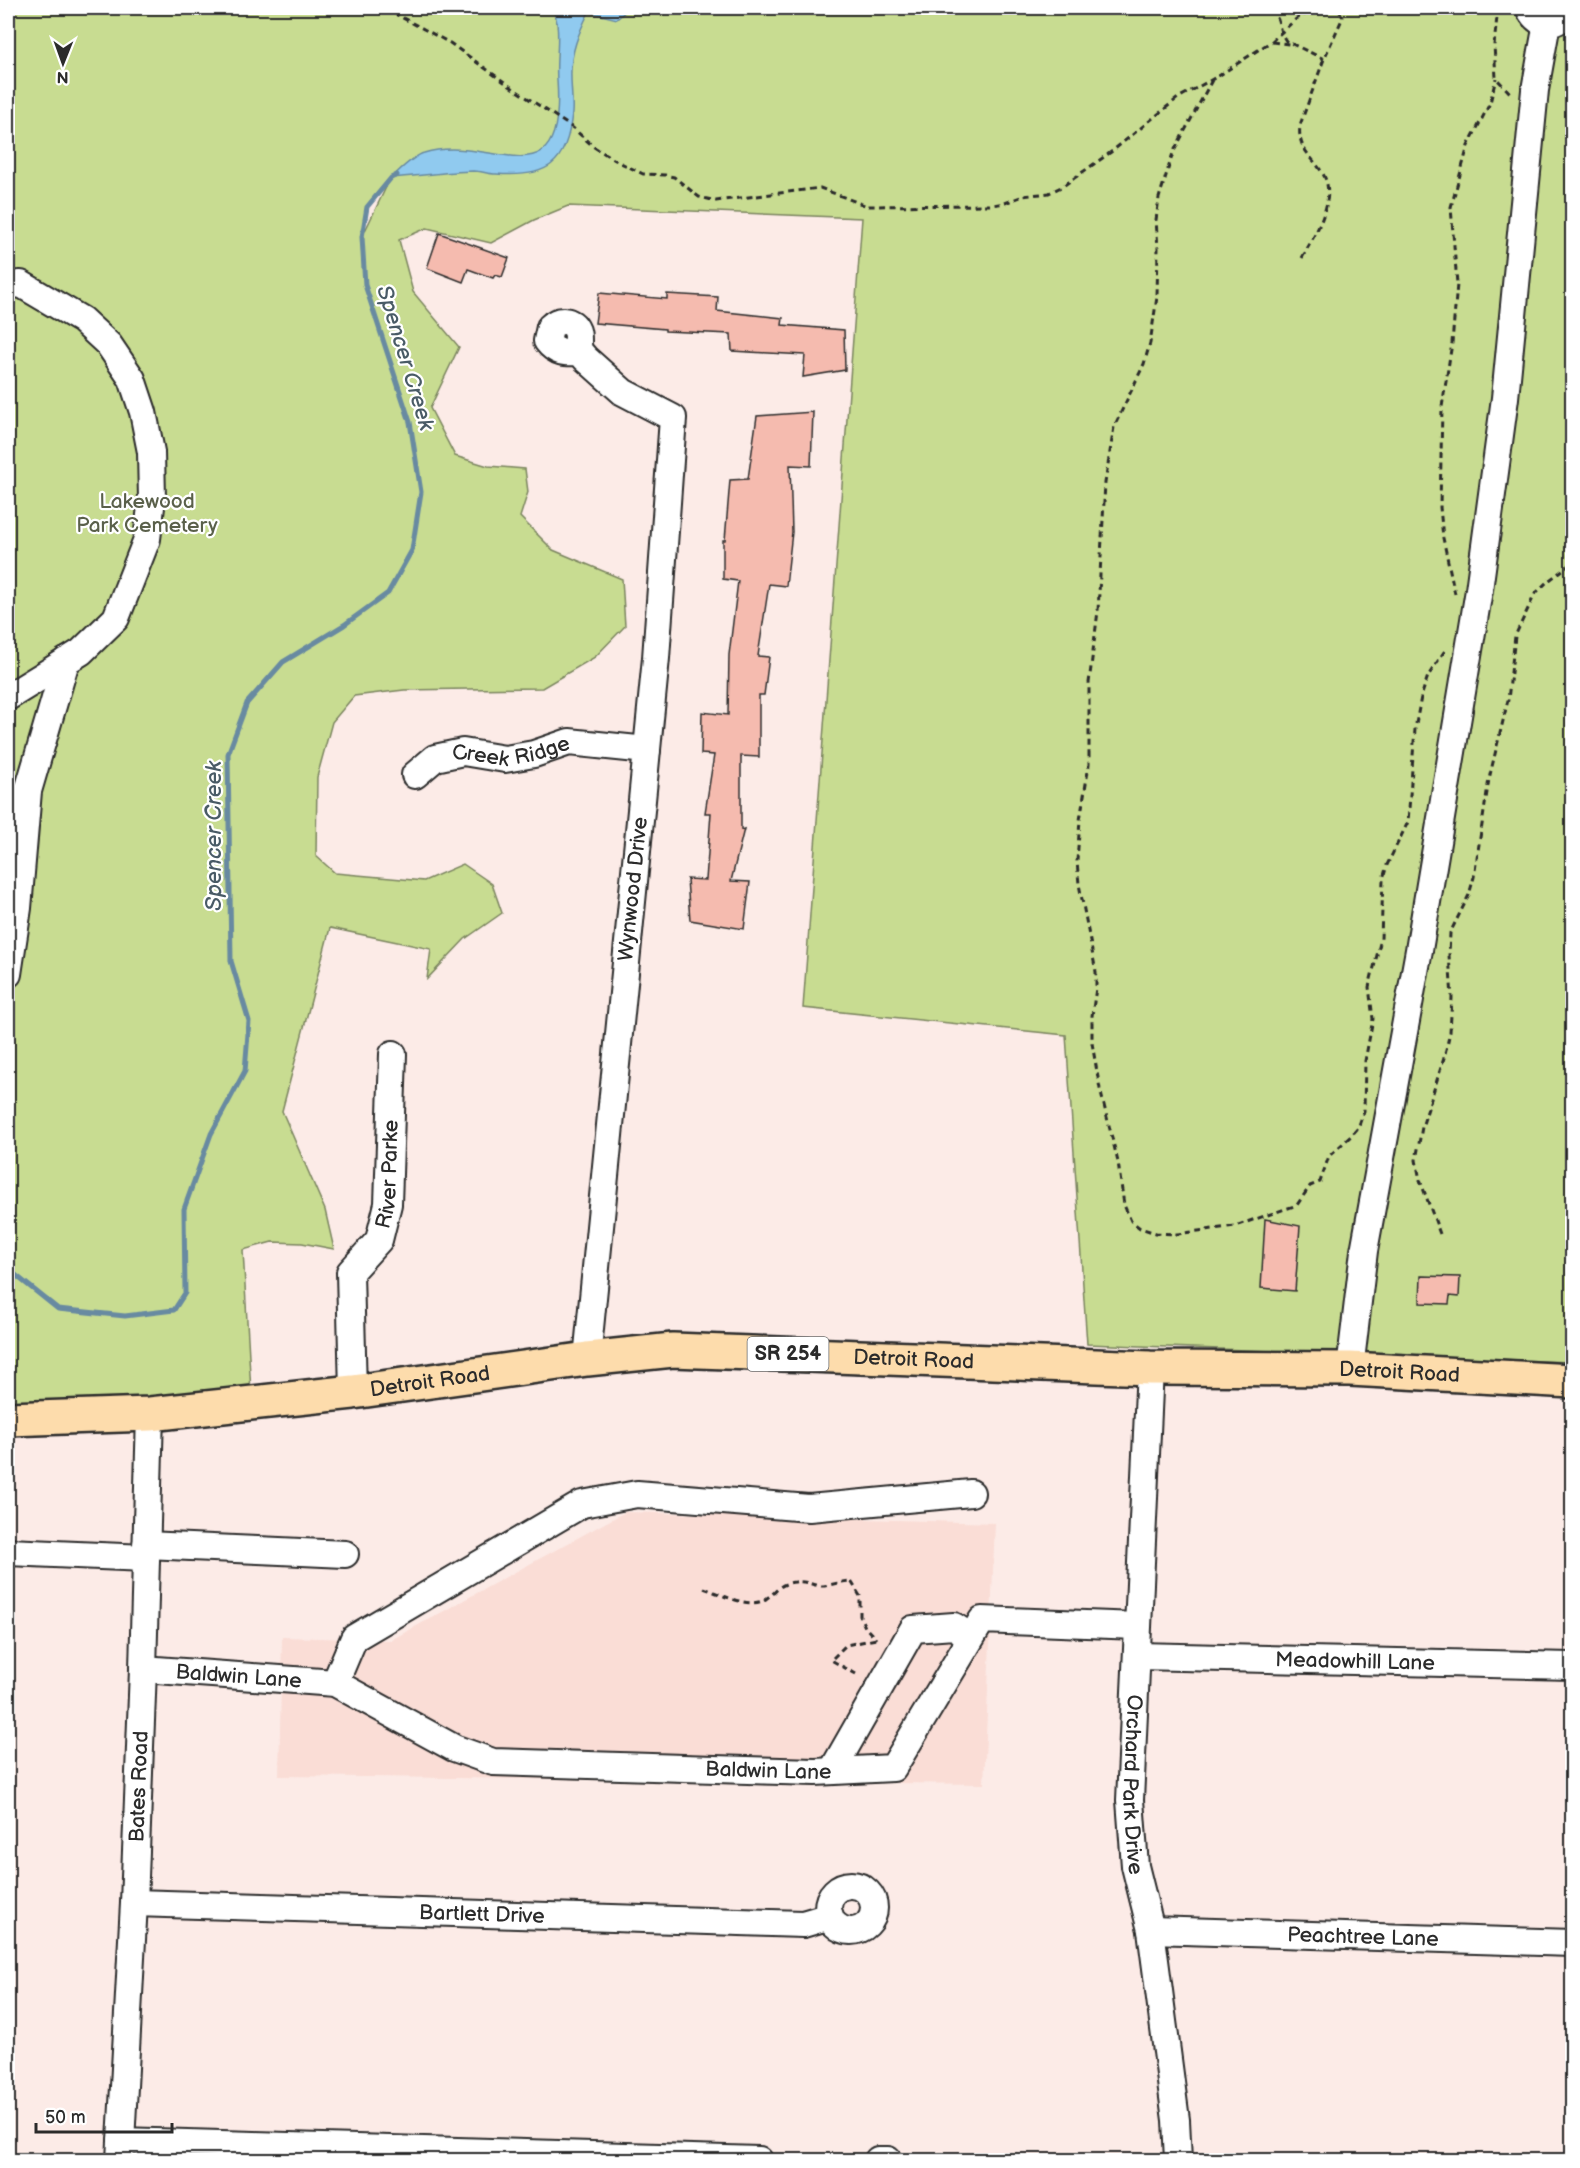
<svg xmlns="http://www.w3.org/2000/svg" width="1580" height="2168" font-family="'Balsamiq Sans',sans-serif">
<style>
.built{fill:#faddd6}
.green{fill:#c8dc91;stroke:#7a845e;stroke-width:1.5;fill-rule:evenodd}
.water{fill:#90caef;stroke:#688aa1;stroke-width:1.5}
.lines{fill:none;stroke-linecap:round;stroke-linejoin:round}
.stream{stroke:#688aa1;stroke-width:5}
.building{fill:#f5bbaf;stroke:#2b2b2b;stroke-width:1.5}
.minor-casing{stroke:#2b2b2b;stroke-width:30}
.major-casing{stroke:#2b2b2b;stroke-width:38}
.path{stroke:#2b2b2b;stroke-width:3;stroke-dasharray:6 4.5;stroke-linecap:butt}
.minor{stroke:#fff;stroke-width:26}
.major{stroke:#fddcac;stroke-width:33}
.labels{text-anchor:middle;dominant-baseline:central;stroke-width:4.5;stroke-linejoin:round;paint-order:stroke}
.shield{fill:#fff;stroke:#6b6b6b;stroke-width:1.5}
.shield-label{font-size:20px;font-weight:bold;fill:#2b2b2b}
.park-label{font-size:21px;fill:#5a604a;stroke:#fff}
.street-label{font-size:21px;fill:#2b2b2b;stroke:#fff}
.water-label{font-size:22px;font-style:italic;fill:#495b66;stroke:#fff}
</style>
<rect width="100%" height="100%" fill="#fcebe7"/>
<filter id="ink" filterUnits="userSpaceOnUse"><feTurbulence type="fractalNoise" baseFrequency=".0167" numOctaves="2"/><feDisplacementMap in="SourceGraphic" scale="12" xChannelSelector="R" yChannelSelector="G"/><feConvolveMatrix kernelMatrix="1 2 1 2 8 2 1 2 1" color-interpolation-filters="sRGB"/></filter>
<g filter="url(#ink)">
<!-- built -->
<polygon class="built" points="625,1512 995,1523 984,1784 279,1776 282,1637 391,1640"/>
<!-- green -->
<path class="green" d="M8 8H1572V1362L1087 1344 1066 1035 803 1008 862 218 568 206 534 220 491 243 427 228 399 240 413 292 459 347 430 408 455 456 488 466 525 469 528 492 520 517 553 550 622 579 625 626 595 657 542 688 404 690 354 696 332 722 317 777 316 856 335 873 424 881 463 864 492 884 502 913 465 939 427 979 431 949 330 928 282 1111 325 1210 334 1249 302 1243 272 1242 243 1250 251 1392 8 1404ZM389 181 363 235 368 207Z"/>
<!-- water -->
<path class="water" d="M553 8H629L617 19 589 12C579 32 570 53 571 77 571 89 573 101 572 113 567 165 547 178 496 174 488 174 481 171 473 171 446 172 418 176 391 178 400 170 413 156 424 153 492 132 566 208 557 80 555 58 562 29 553 8Z"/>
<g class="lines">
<!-- stream -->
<polyline class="stream" points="8,1269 58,1309 125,1316 174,1310 185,1293 184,1209 211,1134 245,1071 249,1021 231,961 228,754 247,703 283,662 344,625 388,593 412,550 421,492 410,422 365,285 362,237 367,207 391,178 397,175"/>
</g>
<!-- building -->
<g class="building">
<polygon points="439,233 509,258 502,277 495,275 493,278 468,269 463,282 427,268"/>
<polygon points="599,293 667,299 667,294 718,297 717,311 783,318 782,325 844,330 845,370 803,377 805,355 732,351 731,334 665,331 665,329 595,323"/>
<polygon points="813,412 811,466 790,465 792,532 786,586 769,584 758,656 769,657 764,695 759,695 759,757 741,756 741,830 744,829 731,881 750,882 744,929 690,920 687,879 706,880 711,813 705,813 714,755 701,754 702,712 728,715 729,655 738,581 723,579 723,540 725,540 730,480 748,479 757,416"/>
<polygon points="1265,1219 1300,1226 1295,1291 1261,1288"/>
<polygon points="1421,1276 1460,1277 1459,1297 1450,1296 1449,1304 1420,1303"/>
</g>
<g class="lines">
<defs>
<g id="minor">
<path d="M1529 8C1540 31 1559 25 1572 8"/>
<polyline points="8,285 21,284 82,320 109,345 132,379 143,412 151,452 152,499 147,539 116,618 81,652 8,697"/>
<path d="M580 352C565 353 556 353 547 341L550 327C558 319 572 318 577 331 579 337 577 344 579 350 580 353 583 355 585 358L623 392 673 418 656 658 587 1359"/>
<path id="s1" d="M415 775 435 758 463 752 505 759 534 754 569 742 647 750"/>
<polyline points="8,974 18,908 28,791 66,661"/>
<path id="s2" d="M1150 1368 1130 1800 1135 1866 1151 1930 1176 2120 1178 2160"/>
<polyline points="1350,1369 1364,1251 1419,950 1479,590 1505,398 1535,90 1547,23"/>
<path id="s3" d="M353 1392 350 1272 379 1240 388 1204 393 1054"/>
<polyline points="146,1545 345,1554"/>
<polyline points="8,1552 146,1558"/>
<path id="s4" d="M1137 1656 1572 1666"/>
<path id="s5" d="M143 1669 335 1683 454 1748 493 1762 815 1772 893 1768 982 1620 1137 1626"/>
<polyline points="335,1683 354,1638 582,1504 637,1494 809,1508 971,1493"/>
<polyline points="832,1771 913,1629 954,1626 971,1637"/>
<circle cx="851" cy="1908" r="23"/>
<path id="s6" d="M134 1903 803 1924 830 1916"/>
<path id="s7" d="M1151 1930 1572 1943"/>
<polyline points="121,2141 759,2160"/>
<path id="s8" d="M120 2160 134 1903 143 1669 150 1414"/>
<polyline points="878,2160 888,2160"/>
</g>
<g id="major">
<path id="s9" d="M8 1419 150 1414 353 1392 587 1359 673 1350 1150 1368 1350 1369 1572 1381"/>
</g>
</defs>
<!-- minor casing -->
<use href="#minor" class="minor-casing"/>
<!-- major casing -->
<use href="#major" class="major-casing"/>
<!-- path -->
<g class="path">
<polyline points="384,8 450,43 514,89 573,128 594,147 615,160 643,174 665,175 674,177 699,197 716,201 820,188 867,206 992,205 1005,203 1023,196 1049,193 1063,186 1111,152 1178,98 1220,75 1272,41 1296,19 1318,8"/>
<polyline points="1272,8 1278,20 1281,33 1286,41 1324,59"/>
<polyline points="1498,8 1494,45 1496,78 1512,95"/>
<polyline points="1272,42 1289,44"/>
<polyline points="1212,80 1173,153 1159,198 1156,220 1158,248 1157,297 1150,343 1144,364 1114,427 1105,483 1098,611 1089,683 1089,765 1080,820 1077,861 1079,884 1096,972 1096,988 1092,1016 1092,1043 1100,1089 1118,1162 1124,1205 1131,1221 1140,1228 1156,1233 1177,1234 1235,1226 1297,1205 1310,1186 1320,1182 1329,1156 1351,1136 1358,1128 1364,1111 1365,1061 1373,1019 1369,987 1381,939 1383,879 1387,865 1408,822 1415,729 1421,697 1428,676 1446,649"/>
<path d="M1302 258C1314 236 1338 199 1323 174 1312 155 1297 150 1300 125L1324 59 1343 17 1337 8"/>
<polyline points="1455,594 1443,538 1440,507 1442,407 1452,343 1457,284 1451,207 1468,146 1490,103 1496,78"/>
<polyline points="1440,1234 1420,1180 1416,1160 1422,1127 1444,1058 1450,1032 1452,998 1449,955 1450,933 1469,895 1474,877 1489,779 1508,700 1515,636 1535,594 1547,582 1572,563"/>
<path d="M704 1588C721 1594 751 1611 767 1598 779 1590 778 1584 795 1582 805 1580 813 1586 823 1586 828 1586 842 1581 851 1581L860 1596V1616L865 1627 876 1639"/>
<polyline points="856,1674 831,1660 846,1645 876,1639"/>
</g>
<!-- minor -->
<use href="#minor" class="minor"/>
<!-- major -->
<use href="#major" class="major"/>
</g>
</g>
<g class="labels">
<!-- shield labels -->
<rect class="shield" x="747.5" y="1337" width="81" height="34" rx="4.5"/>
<g class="shield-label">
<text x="788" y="1354">SR 254</text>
</g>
<!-- park labels -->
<g class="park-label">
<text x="147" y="501">Lakewood<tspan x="147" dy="24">Park Cemetery</tspan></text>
</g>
<!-- street labels -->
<g class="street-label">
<text stroke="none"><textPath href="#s1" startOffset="104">Creek Ridge</textPath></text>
<text transform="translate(633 889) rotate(-84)">Wynwood Drive</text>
<text stroke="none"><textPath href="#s3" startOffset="230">River Parke</textPath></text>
<text stroke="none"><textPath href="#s9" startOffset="910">Detroit Road</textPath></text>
<text stroke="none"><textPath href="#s9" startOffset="1396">Detroit Road</textPath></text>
<text stroke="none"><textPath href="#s9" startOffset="424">Detroit Road</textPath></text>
<text stroke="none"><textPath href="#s4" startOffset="218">Meadowhill Lane</textPath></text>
<text stroke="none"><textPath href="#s5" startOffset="96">Baldwin Lane</textPath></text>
<text stroke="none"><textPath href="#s5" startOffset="645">Baldwin Lane</textPath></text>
<text stroke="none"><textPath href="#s2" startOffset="417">Orchard Park Drive</textPath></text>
<text stroke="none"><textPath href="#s8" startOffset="374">Bates Road</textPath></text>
<text stroke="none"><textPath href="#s6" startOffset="348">Bartlett Drive</textPath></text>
<text stroke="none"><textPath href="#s7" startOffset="212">Peachtree Lane</textPath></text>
</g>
<!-- water labels -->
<g class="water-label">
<text transform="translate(405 358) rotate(73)">Spencer Creek</text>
<text transform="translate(214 836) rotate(-90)">Spencer Creek</text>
</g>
</g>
<!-- margin -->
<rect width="1580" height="2168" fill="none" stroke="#fff" stroke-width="30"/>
<rect x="15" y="15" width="1550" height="2138" fill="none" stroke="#2b2b2b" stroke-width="2" filter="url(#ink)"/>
<!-- north arrow -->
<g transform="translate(63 63) rotate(181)" stroke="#ffffff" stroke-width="4.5" paint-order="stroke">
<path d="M0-4.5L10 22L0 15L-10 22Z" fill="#2b2b2b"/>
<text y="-9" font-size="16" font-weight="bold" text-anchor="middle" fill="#2b2b2b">N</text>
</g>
<!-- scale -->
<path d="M36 2123v9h136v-9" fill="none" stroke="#2b2b2b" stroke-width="3"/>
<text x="45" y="2123" font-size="18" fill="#2b2b2b" stroke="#ffffff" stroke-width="4.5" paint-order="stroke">50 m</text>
</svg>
